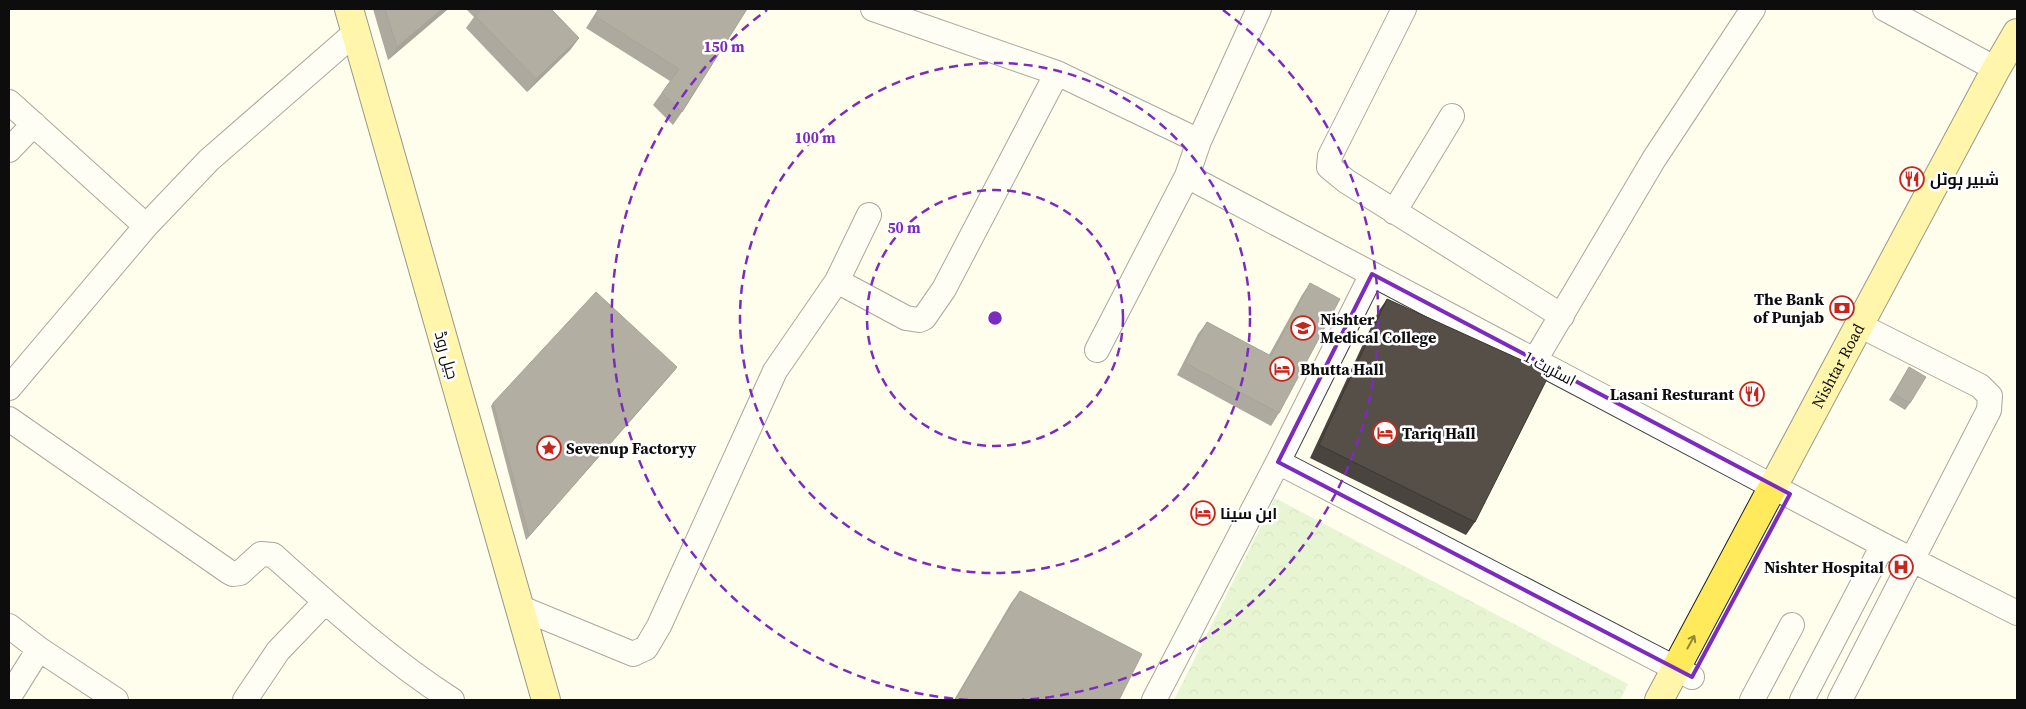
<svg xmlns="http://www.w3.org/2000/svg" width="2026" height="709" viewBox="0 0 2026 709" font-family="'Source Serif 4',Cairo,serif">
  <style>
    .park { fill: url(#park-crowns) }
    .lines { fill: none; stroke-linecap: round; stroke-linejoin: round }
    .minor-casing { stroke: #404040; stroke-width: 26 }
    .major-casing { stroke: #1e1e1e; stroke-width: 30 }
    .minor { stroke: #fff; stroke-width: 24 }
    .major { stroke: #ffea5c; stroke-width: 28 }
    .wall { fill: #4a443e }
    .shaded-wall { fill: #3c3732 }
    .building { fill: #564f48; stroke: #3c3732 }
    .oneway { stroke: #928738 }
    .marked { fill: none; stroke: #7b2cbf; stroke-width: 4; stroke-linejoin: round }
    .ring { fill: none; stroke: #7b2cbf; stroke-width: 2.5; stroke-dasharray: 9 6 }
    .labels { text-anchor: middle; stroke-width: 5; stroke-linejoin: round; paint-order: stroke }
    .poi-label { font-size: 16px; font-weight: bold; fill: #0d0d0d; stroke: #fff; text-anchor: start }
    .street-label { font-size: 16px; fill: #0d0d0d; stroke: #fff }
    .centre { fill: #7b2cbf; stroke: #fff; stroke-width: 2.5 }
    .ring-label { font-size: 15px; text-anchor: middle; font-weight: bold; fill: #7b2cbf; stroke: #fff; stroke-width: 5; stroke-linejoin: round; paint-order: stroke }
  </style>
  <defs>
    <pattern id="park-crowns" width="20" height="18" patternUnits="userSpaceOnUse" patternTransform="scale(1.25)"><rect width="20" height="18" fill="#caecb4"/><path d="M2 6a3 3 0 1 1 6 0M12 15a3 3 0 1 1 6 0" fill="none" stroke="#acc99a"/></pattern>
  </defs>
  <rect width="100%" height="100%" fill="#fffdec"/>
  <!-- park -->
  <path class="park" d="M 1275,498 L 1628,684 L 1620,700 L 1174,700 Z"/>
  <g class="lines">
    <!-- minor casing -->
    <g class="minor-casing">
      <path id="minor" d="M 873,9 L 1057,73 L 1199,141
        M 1404,9 L 1330,156 L 1329,167 L 1346,181 L 1562,316
        M 1885,9 L 1996,69
        M 9,102 L 146,226
        M 9,150 L 34,124
        M 1187,176 L 1883,545 L 2017,613
        M 1394,212 L 1452,116
        M 837,281 L 906,318 L 919,320 L 924,318 L 944,289 L 1057,73
        M 1097,350 L 1187,176 L 1199,141 L 1259,9
        M 1535,360 L 1654,159 L 1753,9
        M 9,388 L 146,226 L 209,160 L 356,32
        M 9,419 L 229,572 L 233,574 L 240,573 L 261,554 L 273,555 C 330,606 387,658 452,700
        M 1278,462 L 1692,677
        M 519,607 L 633,654 L 646,648 L 659,626 L 775,371 L 837,281 L 869,215
        M 9,626 L 39,649 L 116,700
        M 9,697 L 39,649
        M 245,700 L 278,651 L 325,602
        M 1154,700 L 1278,462 L 1372,274
        M 1752,700 L 1792,625
        M 1802,700 L 1883,545
        M 1840,700 L 1989,410 L 1990,396 L 1980,386 L 1873,332"/>
    </g>
    <!-- major casing -->
    <g class="major-casing">
      <g id="major">
        <path d="M 349,9 L 546,700"/>
        <path id="s1" d="M 1659,700 L 1996,69 L 2017,33"/>
      </g>
    </g>
    <!-- minor -->
    <use href="#minor" class="minor"/>
    <!-- major -->
    <use href="#major" class="major"/>
  </g>
  <!-- wall -->
  <path class="wall" d="M 373,9 L 448,9 L 388,60 Z
    M 466,9 L 551,9 L 579,38 L 570,50 L 527,92 L 466,28 L 474,17 Z
    M 598,9 L 747,9 L 682,112 L 673,125 L 653,105 L 670,81 L 586,28 Z
    M 1310,283 L 1279,413 L 1271,426 L 1177,375 L 1198,334 L 1207,322 L 1269,355 L 1302,295 Z
    M 1387,299 L 1475,522 L 1466,535 L 1310,458 L 1378,312 Z
    M 677,367 L 675,370 L 526,540 L 491,406 L 493,403 Z
    M 1909,367 L 1910,403 L 1905,410 L 1889,400 Z
    M 1020,591 L 1119,700 L 954,700 L 1011,603 Z"/>
  <!-- shaded-wall -->
  <path class="shaded-wall" d="M 442,9 L 448,9 L 388,60 L 397,47 Z
    M 579,38 L 570,50 L 527,92 L 536,79 Z
    M 677,367 L 675,370 L 526,540 L 529,536 Z"/>
  <!-- building -->
  <path class="building" d="M 385,9 L 442,9 L 397,47 Z
    M 482,9 L 551,9 L 579,38 L 536,79 L 475,16 Z
    M 599,9 L 747,9 L 682,112 L 662,93 L 679,69 L 595,16 Z
    M 1310,283 L 1340,299 L 1279,413 L 1185,363 L 1207,322 L 1271,356 Z
    M 596,292 L 677,367 L 529,536 L 493,403 Z
    M 1387,299 L 1550,373 L 1475,522 L 1319,445 Z
    M 1909,367 L 1926,377 L 1910,403 L 1894,394 Z
    M 1020,591 L 1142,654 L 1119,700 L 955,700 Z"/>
  <!-- one-way arrows -->
  <defs><path id="oneway-shaft" d="M-6 0H5M1.5-3L5.5 0L1.5 3" fill="none" stroke-width="1.6" stroke-linecap="round" stroke-linejoin="round" transform="scale(1.25)"/></defs>
  <use class="oneway" href="#oneway-shaft" transform="translate(1691 642) rotate(-61)"/>
  <!-- marked area -->
  <path d="M0 0H2026V709H0ZM 1372,274 L 1790,494 L 1692,677 L 1278,462 Z" fill="#fffdec" fill-opacity=".55" fill-rule="evenodd"/>
  <path class="marked" d="M 1372,274 L 1790,494 L 1692,677 L 1278,462 Z"/>
  <!-- distance rings -->
  <g class="ring">
    <circle cx="995" cy="318" r="128"/>
    <circle cx="995" cy="318" r="255"/>
    <path d="M968 700A383 383 0 0 1 767 10M1223 10A383 383 0 0 1 1022 700"/>
  </g>
  <!-- icons -->
  <defs>
    <g id="restaurant-ring" transform="scale(1.25)"><circle r="9.5" fill="#fff" stroke="#c5271c" stroke-width="1.5"/><path d="M-5-6h1v4h1v-4h1v4h1v-4h1v5L-1.5 .5V6h-2V.5L-5-1ZM5-6V6H3V1.5H1.5Q1.5-4 5-6Z" fill="#c5271c"/></g>
    <g id="bank-ring" transform="scale(1.25)"><circle r="9.5" fill="#fff" stroke="#c5271c" stroke-width="1.5"/><path d="M-6-4H6V4H-6ZM0-2.3a2.3 2.3 0 1 0 0 4.6a2.3 2.3 0 1 0 0-4.6Z" fill="#c5271c"/></g>
    <g id="university-ring" transform="scale(1.25)"><circle r="9.5" fill="#fff" stroke="#c5271c" stroke-width="1.5"/><path d="M0-5L7-2L0 1L-7-2ZM-4 1L0 2.5L4 1V4Q0 6-4 4Z" fill="#c5271c"/></g>
    <g id="hotel-ring" transform="scale(1.25)"><circle r="9.5" fill="#fff" stroke="#c5271c" stroke-width="1.5"/><path d="M-6-4.5h1.5V1H6V5H4.5V3h-9V5H-6ZM-4 0a1.8 1.8 0 1 1 3.6 0ZM.5 0V-2.5h3Q6-2.5 6 0Z" fill="#c5271c"/></g>
    <g id="sight-ring" transform="scale(1.25)"><circle r="9.5" fill="#fff" stroke="#c5271c" stroke-width="1.5"/><path d="M0-6L1.8-2.2L6-1.7L2.9 1.2L3.7 5.4L0 3.3L-3.7 5.4L-2.9 1.2L-6-1.7L-1.8-2.2Z" fill="#c5271c"/></g>
    <g id="hospital-ring" transform="scale(1.25)"><circle r="9.5" fill="#fff" stroke="#c5271c" stroke-width="1.5"/><path d="M-5-5h3v3.5h4V-5h3V5h-3V1.5h-4V5h-3Z" fill="#c5271c"/></g>
  </defs>
  <g fill-rule="evenodd">
    <use href="#restaurant-ring" x="1912" y="179"/>
    <use href="#bank-ring" x="1842" y="308"/>
    <use href="#university-ring" x="1303" y="328"/>
    <use href="#hotel-ring" x="1282" y="369"/>
    <use href="#restaurant-ring" x="1752" y="394"/>
    <use href="#hotel-ring" x="1385" y="433"/>
    <use href="#sight-ring" x="549" y="448"/>
    <use href="#hotel-ring" x="1203" y="513"/>
    <use href="#hospital-ring" x="1901" y="567"/>
  </g>
  <g class="labels">
    <!-- poi labels -->
    <g class="poi-label">
      <text x="1930" y="185">شبیر ہوٹل</text>
      <text x="1824" y="305" text-anchor="end">The Bank<tspan x="1824" dy="18">of Punjab</tspan></text>
      <text x="1320" y="325">Nishter<tspan x="1320" dy="18">Medical College</tspan></text>
      <text x="1300" y="375">Bhutta Hall</text>
      <text x="1734" y="400" text-anchor="end">Lasani Resturant</text>
      <text x="1402" y="439">Tariq Hall</text>
      <text x="566" y="454">Sevenup Factoryy</text>
      <text x="1220" y="519">ابن سینا</text>
      <text x="1884" y="573" text-anchor="end">Nishter Hospital</text>
    </g>
    <!-- street labels -->
    <g class="street-label">
      <text transform="translate(447 355) rotate(74)" y="6">جیل روڈ</text>
      <text dy="6" stroke="none"><textPath href="#s1" startOffset="379">Nishtar Road</textPath></text>
      <text transform="translate(1550 368) rotate(28)" y="6">اسٹریٹ 1</text>
    </g>
  </g>
  <circle cx="995" cy="318" r="8" class="centre"/>
  <g class="ring-label">
    <text x="724" y="52">150 m</text>
    <text x="815" y="143">100 m</text>
    <text x="904" y="233">50 m</text>
  </g>
  <!-- border -->
  <rect width="2026" height="709" fill="none" stroke="#0d0d0d" stroke-width="20"/>
</svg>
